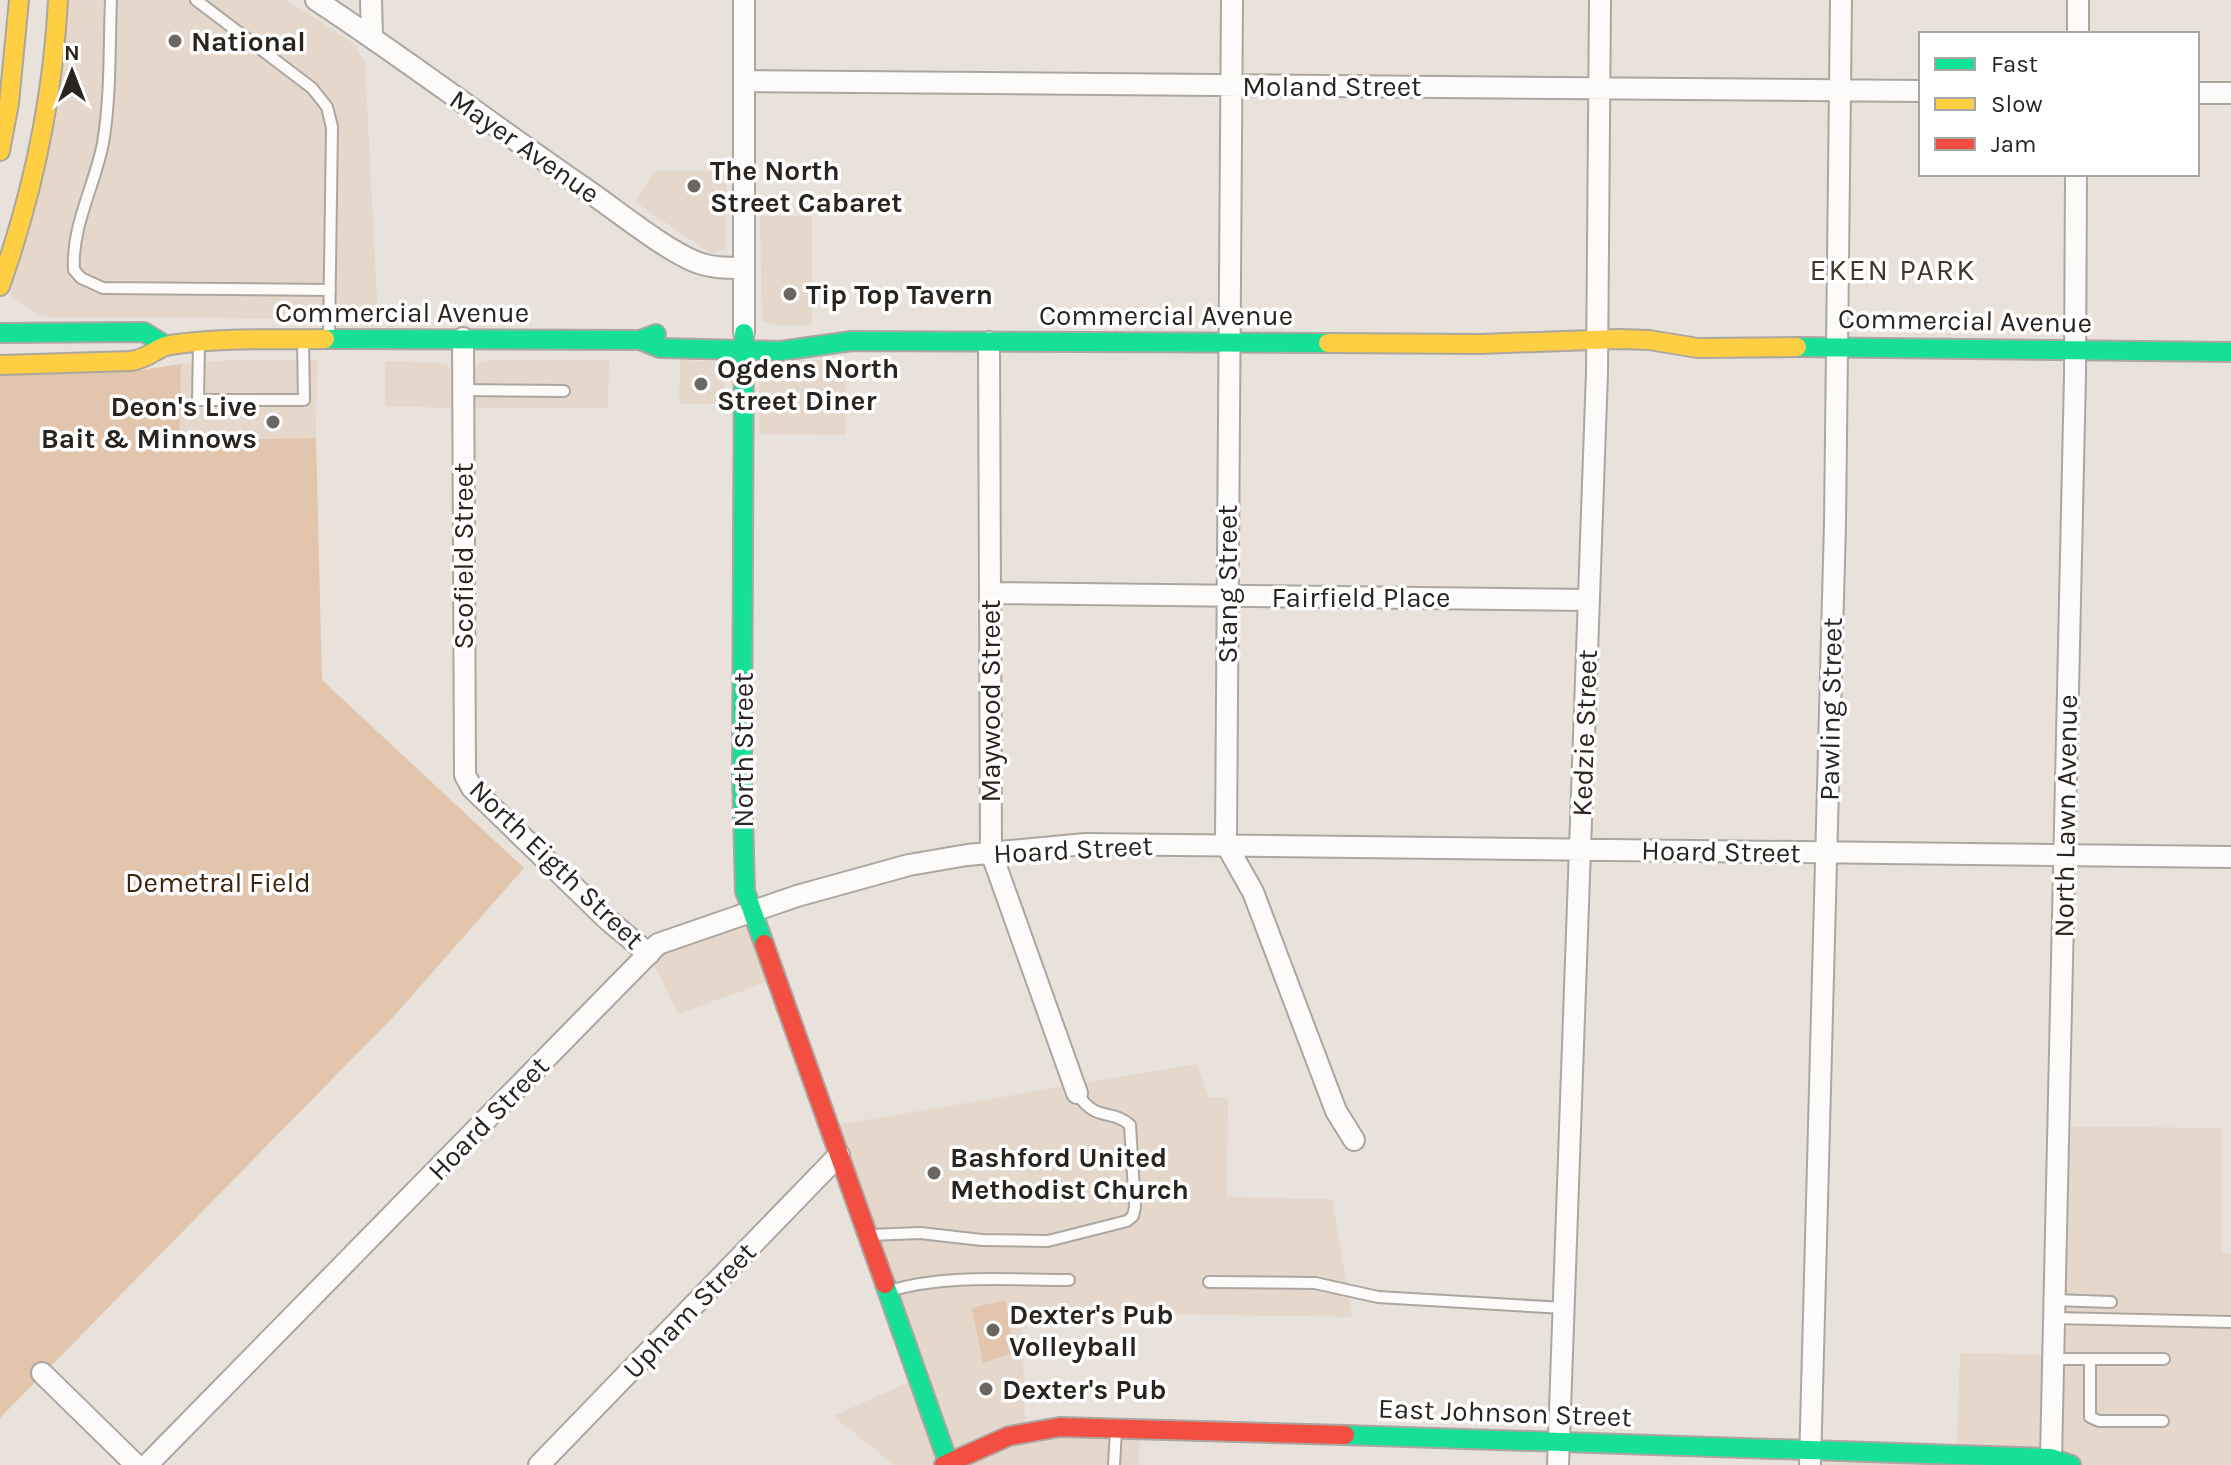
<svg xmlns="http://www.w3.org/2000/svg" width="2231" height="1465" viewBox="0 0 2231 1465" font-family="Karla,sans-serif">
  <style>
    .built { fill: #e6d7cb }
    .green { fill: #e1c5ac }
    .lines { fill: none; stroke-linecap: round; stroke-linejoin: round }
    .lane-casing { stroke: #aba6a0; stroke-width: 14 }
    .street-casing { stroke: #aba6a0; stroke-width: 24 }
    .fast-casing { stroke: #aba6a0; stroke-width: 22 }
    .slow-casing { stroke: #aba6a0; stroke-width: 22 }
    .jam-casing { stroke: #aba6a0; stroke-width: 22 }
    .lane { stroke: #fcfbfa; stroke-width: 10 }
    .street { stroke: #fcfbfa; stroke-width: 20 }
    .fast { stroke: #16e098; stroke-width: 18 }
    .slow { stroke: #ffcf43; stroke-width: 18 }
    .jam { stroke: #f24e42; stroke-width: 18 }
    .poi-dot { fill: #6c6661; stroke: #fff; stroke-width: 3 }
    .labels { text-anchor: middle; stroke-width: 7; stroke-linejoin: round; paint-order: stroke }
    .poi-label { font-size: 28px; font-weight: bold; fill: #29241f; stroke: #fff; text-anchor: start }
    .street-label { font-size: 28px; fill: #29241f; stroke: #fff }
    .park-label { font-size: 28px; fill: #3d240a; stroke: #fff }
    .neighbourhood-label { font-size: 30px; letter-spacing: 2px; fill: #41362c; stroke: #fff }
  </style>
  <rect width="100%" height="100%" fill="#e9e2db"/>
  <!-- built -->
  <path class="built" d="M 69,0 L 287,0 L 353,43 L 365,63 L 378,319 L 43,317 L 10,296 Z
    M 654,171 L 726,171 L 726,244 L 724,250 L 712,254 L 635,202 Z
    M 760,216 L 812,216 L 812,325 L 772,325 L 762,320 Z
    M 234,360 L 317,360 L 316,438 L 178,442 L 181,364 Z
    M 490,360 L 609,360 L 608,408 L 474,408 L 475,370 L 481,362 Z
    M 680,360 L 715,362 L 724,376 L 725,404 L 679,404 Z
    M 772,360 L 846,360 L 846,435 L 759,434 L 759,369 L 762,363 Z
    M 385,361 L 446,363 L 450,370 L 451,408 L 385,406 Z
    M 753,912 L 775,979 L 678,1014 L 649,954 Z
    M 1197,1064 L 1208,1097 L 1228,1098 L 1227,1197 L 1332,1199 L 1352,1317 L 1022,1312 L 1025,1431 L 1140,1428 L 1139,1465 L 894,1465 L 833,1416 L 918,1378 L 829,1126 Z
    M 2059,1126 L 2222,1128 L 2222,1251 L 2231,1254 L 2231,1465 L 1810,1465 L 1956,1456 L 1960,1353 L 2053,1355 Z"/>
  <!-- green -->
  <path class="green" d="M 181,364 L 179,441 L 316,438 L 322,680 L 524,868 L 395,1015 L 0,1418 L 0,375 L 128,372 Z
    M 1005,1300 L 1014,1352 L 983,1363 L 972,1308 Z"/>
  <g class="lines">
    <!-- lane casing -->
    <g class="lane-casing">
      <path id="lane" d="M 111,0 C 109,47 111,96 103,143 C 95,185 71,227 74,270 L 81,278 L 103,288 L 330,290
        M 196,0 L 312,88 L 327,107 L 332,127 L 329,337
        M 199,344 L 198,400 L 304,400 L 303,341
        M 463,390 L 564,391
        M 870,1235 L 920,1233 L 982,1240 L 1048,1241 L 1127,1221 L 1133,1216 L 1135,1207 L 1130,1125 C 1111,1108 1096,1123 1077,1093
        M 1209,1282 L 1315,1283 L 1378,1297 L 1564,1308
        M 889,1291 C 947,1274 1009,1280 1069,1280
        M 2054,1300 L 2111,1302
        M 2054,1318 L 2231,1322
        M 2053,1359 L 2164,1359
        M 2090,1359 L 2090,1417 L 2099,1421 L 2163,1421
        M 1114,1465 L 1116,1430"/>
    </g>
    <!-- street casing -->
    <g class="street-casing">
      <path id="street" d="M 316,0 C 407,60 494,126 584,188 C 615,209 662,248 696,262 C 711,268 727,268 743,268
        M 371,0 L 372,37
        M 744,0 L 744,332
        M 1232,0 L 1226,838 L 1227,846 L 1253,892 L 1336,1111 L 1354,1140
        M 2078,0 L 2078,34
        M 744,81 L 1921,91
        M 2197,93 L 2231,93
        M 463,338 L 465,775 L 472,788 L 608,920 L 649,954
        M 989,342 L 991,852 L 1077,1093
        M 990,593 L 1589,600
        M 42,1373 L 136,1465
        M 2051,1458 L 2075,375 L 2076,174
        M 147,1465 L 658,944 L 797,896 L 909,865 L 967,855 L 1085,844 L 2231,857
        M 539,1465 L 839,1155
        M 1558,1465 L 1597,372 L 1600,0
        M 1810,1465 L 1835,523 L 1841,0"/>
    </g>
    <!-- fast casing -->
    <g class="fast-casing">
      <path id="fast" d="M 0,333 L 144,332 L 165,345
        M 744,333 L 742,773 L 745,891 L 764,944
        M 325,339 L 640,340 L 656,334
        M 640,340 L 660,348 L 780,351 L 852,341 L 1328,343
        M 1797,347 L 2231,352
        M 885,1284 L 949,1465
        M 1345,1435 L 2051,1458 L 2071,1465"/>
    </g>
    <!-- slow casing -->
    <g class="slow-casing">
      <path id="slow" d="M 0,151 L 9,103 L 19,0
        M 0,286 C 33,193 53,99 58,0
        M 1328,343 L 1480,344 L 1619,339 L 1649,340 L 1698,348 L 1797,347
        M 0,365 L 131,361 C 151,358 156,347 170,345 C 220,337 274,340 325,339"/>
    </g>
    <!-- jam casing -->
    <g class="jam-casing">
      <path id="jam" d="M 764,944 L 885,1284
        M 944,1465 L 1009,1436 L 1060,1427 L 1345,1435"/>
    </g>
    <!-- lane -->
    <use href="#lane" class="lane"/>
    <!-- street -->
    <use href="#street" class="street"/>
    <!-- fast -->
    <use href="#fast" class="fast"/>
    <!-- slow -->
    <use href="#slow" class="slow"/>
    <!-- jam -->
    <use href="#jam" class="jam"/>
  </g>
  <!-- markers -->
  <g class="poi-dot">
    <circle cx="175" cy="41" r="8"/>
    <circle cx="694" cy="186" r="8"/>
    <circle cx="790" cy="294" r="8"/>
    <circle cx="701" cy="384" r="8"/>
    <circle cx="273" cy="422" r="8"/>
    <circle cx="934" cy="1173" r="8"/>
    <circle cx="993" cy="1330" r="8"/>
    <circle cx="986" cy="1389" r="8"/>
  </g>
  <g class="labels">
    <!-- poi labels -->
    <g class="poi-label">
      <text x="191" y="51">National</text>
      <text x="710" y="180">The North<tspan x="710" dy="32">Street Cabaret</tspan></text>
      <text x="806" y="304">Tip Top Tavern</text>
      <text x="717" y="378">Ogdens North<tspan x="717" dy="32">Street Diner</tspan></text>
      <text x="257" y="416" text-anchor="end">Deon's Live<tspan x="257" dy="32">Bait &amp; Minnows</tspan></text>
      <text x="950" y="1167">Bashford United<tspan x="950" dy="32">Methodist Church</tspan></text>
      <text x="1009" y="1324">Dexter's Pub<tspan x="1009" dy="32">Volleyball</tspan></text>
      <text x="1002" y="1399">Dexter's Pub</text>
    </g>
    <!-- street labels -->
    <g class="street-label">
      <text x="1332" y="96">Moland Street</text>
      <text transform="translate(525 146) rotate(35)" y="10">Mayer Avenue</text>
      <text x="402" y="322">Commercial Avenue</text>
      <text x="1166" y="325">Commercial Avenue</text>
      <text transform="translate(1965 320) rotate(1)" y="10">Commercial Avenue</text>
      <text transform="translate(463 556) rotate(-90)" y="10">Scofield Street</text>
      <text transform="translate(1227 584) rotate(-90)" y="10">Stang Street</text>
      <text x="1361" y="607">Fairfield Place</text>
      <text transform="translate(990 701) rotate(-90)" y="10">Maywood Street</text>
      <text transform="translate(1830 709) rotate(-89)" y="10">Pawling Street</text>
      <text transform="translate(1584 733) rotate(-88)" y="10">Kedzie Street</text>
      <text transform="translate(743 750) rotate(-90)" y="10">North Street</text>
      <text transform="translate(2065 816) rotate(-89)" y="10">North Lawn Avenue</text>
      <text transform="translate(1073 849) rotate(-3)" y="10">Hoard Street</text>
      <text transform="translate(1721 851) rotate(1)" y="10">Hoard Street</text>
      <text transform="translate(557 864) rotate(44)" y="10">North Eigth Street</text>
      <text transform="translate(488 1118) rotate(-46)" y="10">Hoard Street</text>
      <text transform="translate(689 1310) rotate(-46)" y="10">Upham Street</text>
      <text transform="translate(1505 1412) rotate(2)" y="10">East Johnson Street</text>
    </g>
    <!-- park labels -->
    <g class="park-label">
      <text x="218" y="892">Demetral Field</text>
    </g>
    <!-- neighbourhood labels -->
    <g class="neighbourhood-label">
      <text x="1893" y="280">EKEN PARK</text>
    </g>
  </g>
  <!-- legend -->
  <rect x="1919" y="32" width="280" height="144" fill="#ffffff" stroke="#a9a7a5" stroke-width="2"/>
  <rect x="1935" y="58" width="40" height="12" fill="#16e098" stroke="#a9a7a5" stroke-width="2"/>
  <text x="1991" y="72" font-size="24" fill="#29241f">Fast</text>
  <rect x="1935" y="98" width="40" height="12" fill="#ffcf43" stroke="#a9a7a5" stroke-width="2"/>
  <text x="1991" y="112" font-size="24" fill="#29241f">Slow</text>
  <rect x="1935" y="138" width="40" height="12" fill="#f24e42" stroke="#a9a7a5" stroke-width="2"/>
  <text x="1991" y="152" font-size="24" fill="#29241f">Jam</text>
  <!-- north arrow -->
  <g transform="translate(72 72)" stroke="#ffffff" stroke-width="6" paint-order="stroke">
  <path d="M0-6L14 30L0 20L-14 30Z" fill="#29241f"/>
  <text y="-12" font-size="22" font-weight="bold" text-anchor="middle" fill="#29241f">N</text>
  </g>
</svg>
